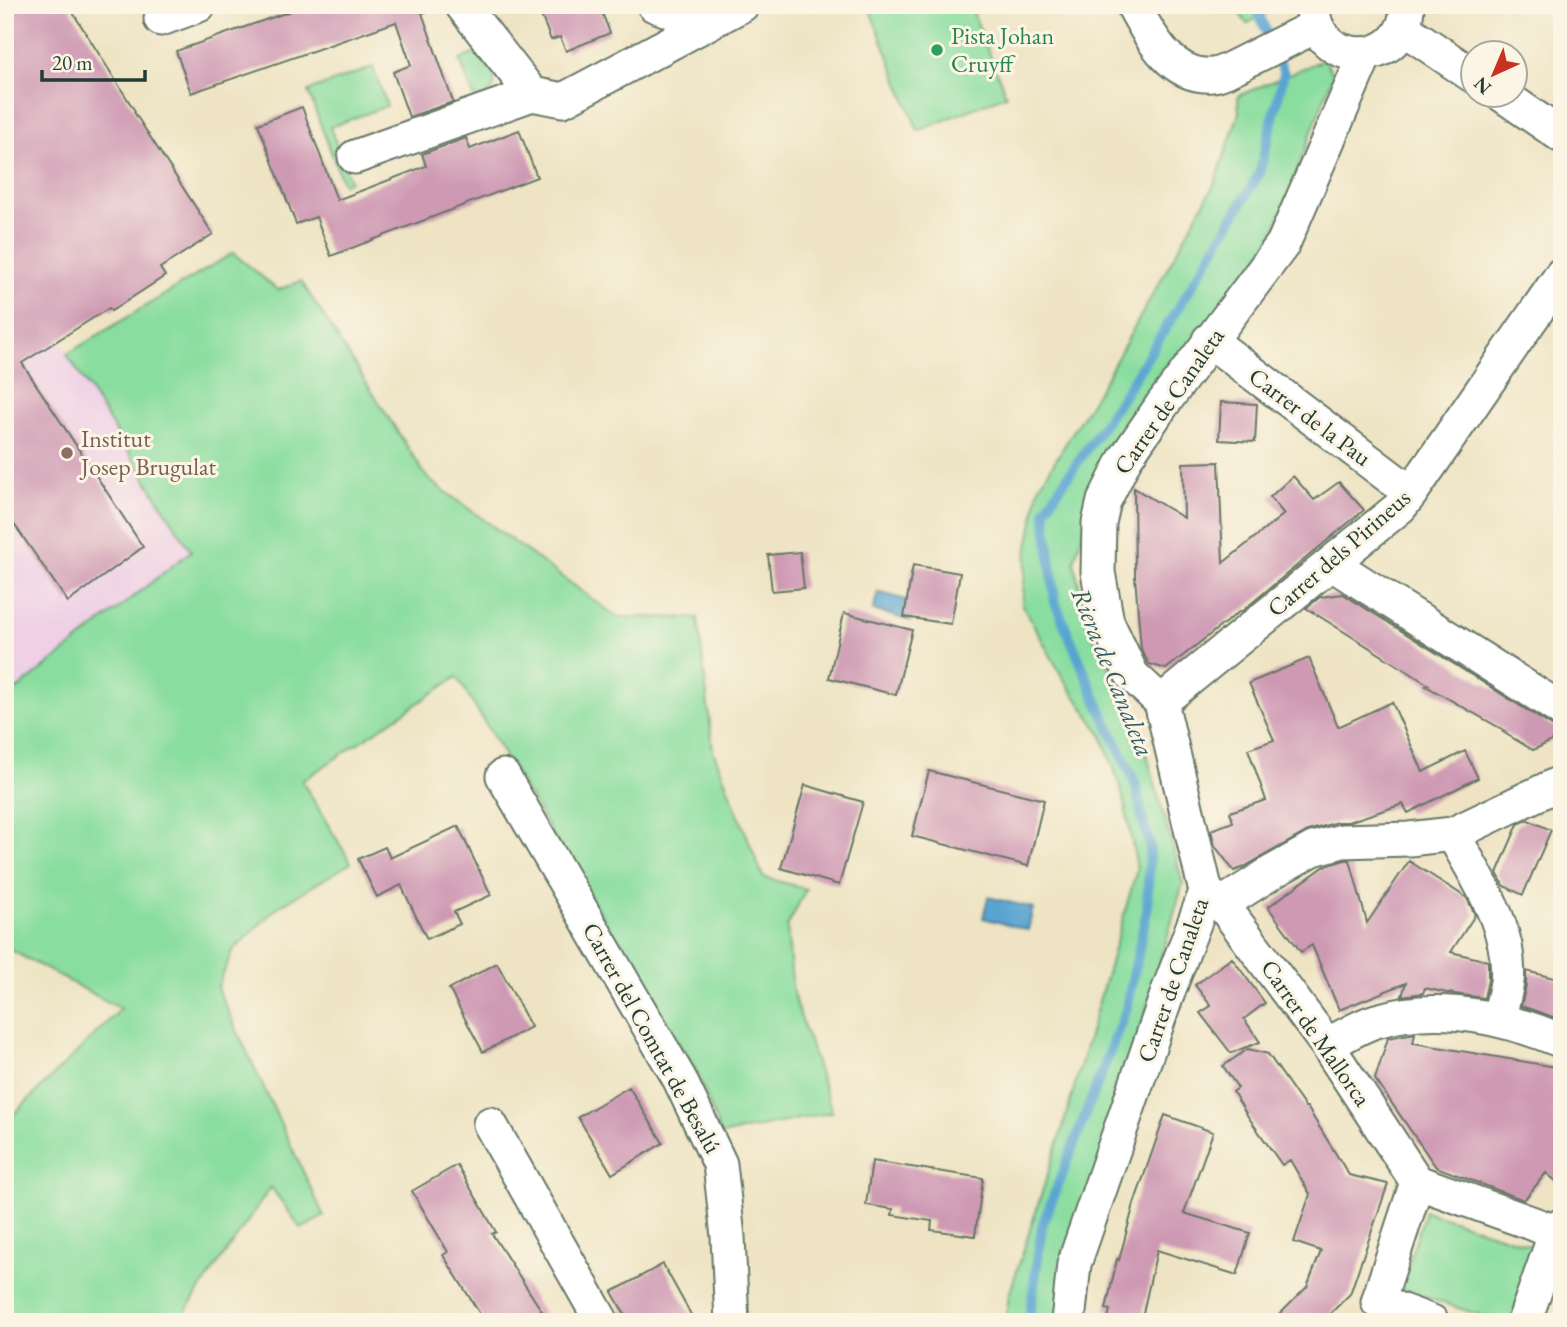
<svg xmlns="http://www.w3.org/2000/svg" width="1567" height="1327" viewBox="0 0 1567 1327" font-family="'EB Garamond',serif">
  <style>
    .built { fill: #efd0e6 }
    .green { fill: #89dd9f; stroke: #548d6a; stroke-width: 2 }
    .water { fill: #59a4d1; stroke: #3c7082; stroke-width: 2 }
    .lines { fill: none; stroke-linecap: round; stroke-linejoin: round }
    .stream { stroke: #59a4d1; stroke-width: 10 }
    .building { fill: #ce99b3 }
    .street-casing { stroke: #677766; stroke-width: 37 }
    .street { stroke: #fff; stroke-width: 33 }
    .leisure-dot { fill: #2e9e5b; stroke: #fcf5e5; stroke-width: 2.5 }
    .education-dot { fill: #8d6e63; stroke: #fcf5e5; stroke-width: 2.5 }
    .labels { text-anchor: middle; stroke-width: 6; stroke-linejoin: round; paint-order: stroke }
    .leisure-label { font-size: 24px; fill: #27864d; stroke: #fcf5e5; text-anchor: start }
    .street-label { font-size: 24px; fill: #1f3d34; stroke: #fcf5e5 }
    .education-label { font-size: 24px; fill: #785e54; stroke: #fcf5e5; text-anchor: start }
    .water-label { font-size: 26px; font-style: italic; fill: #305c63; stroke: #fcf5e5 }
  </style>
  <rect width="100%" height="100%" fill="#fcf5e5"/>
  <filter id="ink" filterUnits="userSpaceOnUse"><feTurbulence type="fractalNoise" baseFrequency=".0143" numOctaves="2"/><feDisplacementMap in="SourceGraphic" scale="14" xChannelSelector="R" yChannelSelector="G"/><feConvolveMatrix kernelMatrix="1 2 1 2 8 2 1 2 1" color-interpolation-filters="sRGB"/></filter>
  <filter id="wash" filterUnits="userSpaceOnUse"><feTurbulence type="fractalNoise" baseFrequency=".00686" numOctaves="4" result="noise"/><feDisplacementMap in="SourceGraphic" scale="28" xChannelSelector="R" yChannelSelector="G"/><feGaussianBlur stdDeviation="1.57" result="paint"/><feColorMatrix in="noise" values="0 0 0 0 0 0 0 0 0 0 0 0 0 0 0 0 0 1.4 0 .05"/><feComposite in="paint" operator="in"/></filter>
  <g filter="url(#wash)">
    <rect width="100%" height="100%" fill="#eee4c4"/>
    <!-- built -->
    <path class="built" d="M 5,254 L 192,551 L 5,699 Z"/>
    <!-- green -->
    <path class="green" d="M 868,5 L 970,5 L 1006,95 L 918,131 Z
      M 1233,5 L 1280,5 L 1247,24 Z
      M 477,52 L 495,74 L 493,89 L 485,97 L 474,97 L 460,60 Z
      M 1325,59 L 1333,75 L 1272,237 L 1096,487 L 1074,562 L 1088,626 L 1136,717 L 1183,883 L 1055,1322 L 1005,1322 L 1009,1295 L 1062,1130 L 1137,869 L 1128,820 L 1120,785 L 1101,734 L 1063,678 L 1022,604 L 1027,554 L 1039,487 L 1106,378 L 1215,183 L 1239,113 L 1238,96 Z
      M 373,67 L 387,106 L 330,127 L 350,181 L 343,184 L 308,91 Z
      M 233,253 L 278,290 L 301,281 L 428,479 L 617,617 L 698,618 L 713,750 L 763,877 L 806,889 L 787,927 L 793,993 L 832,1112 L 721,1135 L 698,1074 L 457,677 L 302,781 L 351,863 L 278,907 L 233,950 L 217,988 L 324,1216 L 301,1229 L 271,1187 L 178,1322 L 5,1322 L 5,1123 L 121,1009 L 5,947 L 5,699 L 191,551 L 67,354 Z
      M 1425,1211 L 1536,1247 L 1511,1322 L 1501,1322 L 1400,1289 Z"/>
    <!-- water -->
    <path class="water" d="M 878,592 L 916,603 L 911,621 L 873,610 Z
      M 988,897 L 1033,908 L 1028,930 L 983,918 Z"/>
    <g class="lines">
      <!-- stream -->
      <path class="stream" d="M 1029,1322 L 1042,1226 L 1126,1010 L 1147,910 L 1150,845 L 1142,818 L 1136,785 L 1095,697 L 1055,602 L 1045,510 L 1123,396 L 1187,294 L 1259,174 L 1284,73 L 1255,5"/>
    </g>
    <g id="blocks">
      <!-- building -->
      <path class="building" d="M 5,5 L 68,5 L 135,111 L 134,112 L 213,234 L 160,268 L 165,276 L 111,311 L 109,308 L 22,363 L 143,547 L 68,602 L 5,511 Z
        M 308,5 L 431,5 L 432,10 L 422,13 L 453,102 L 409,117 L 393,72 L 411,65 L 396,22 L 191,93 L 176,51 Z
        M 537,5 L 599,5 L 610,33 L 566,51 L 560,37 L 551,40 Z
        M 302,107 L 337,200 L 426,166 L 422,154 L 466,138 L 470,149 L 519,130 L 537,177 L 331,256 L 316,217 L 296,224 L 258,124 Z
        M 1221,402 L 1257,404 L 1255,442 L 1219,440 Z
        M 1219,462 L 1223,563 L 1284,514 L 1270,497 L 1293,476 L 1314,500 L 1339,482 L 1364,510 L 1241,612 L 1240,611 L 1166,669 L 1149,664 L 1141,649 L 1135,576 L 1134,488 L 1184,518 L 1183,463 Z
        M 800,552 L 804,588 L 772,591 L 768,555 Z
        M 913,565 L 960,573 L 951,624 L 904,617 Z
        M 1343,594 L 1552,726 L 1562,729 L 1562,736 L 1533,750 L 1503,732 L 1505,731 L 1426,686 L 1429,685 L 1306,608 L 1320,597 Z
        M 844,613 L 912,630 L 896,695 L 829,678 Z
        M 1309,658 L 1338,727 L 1392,702 L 1423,772 L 1465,751 L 1478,778 L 1408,813 L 1403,804 L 1348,822 L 1337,822 L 1308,831 L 1242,868 L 1234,871 L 1215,846 L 1211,830 L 1233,822 L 1230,812 L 1266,800 L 1248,749 L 1274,740 L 1249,683 Z
        M 929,771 L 1044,800 L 1028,866 L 912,836 Z
        M 805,785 L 863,802 L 839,885 L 781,868 Z
        M 1528,820 L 1551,830 L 1523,895 L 1504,886 L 1497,873 L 1518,824 Z
        M 458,826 L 491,895 L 454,912 L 460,924 L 427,939 L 401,885 L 377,897 L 358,859 L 385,847 L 390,858 Z
        M 1345,860 L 1350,860 L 1367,923 L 1409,861 L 1467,898 L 1475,915 L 1451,952 L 1488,961 L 1488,980 L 1484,998 L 1447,993 L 1425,988 L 1423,993 L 1402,996 L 1406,983 L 1339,1010 L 1312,945 L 1301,952 L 1268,907 L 1325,866 Z
        M 1232,958 L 1265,1003 L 1244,1019 L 1260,1042 L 1231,1053 L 1200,1013 L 1211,1006 L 1195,985 Z
        M 497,963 L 531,1027 L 483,1052 L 449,989 Z
        M 1526,971 L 1562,980 L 1562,1020 L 1521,1006 L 1526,985 Z
        M 1415,1033 L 1413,1043 L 1562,1068 L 1562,1186 L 1546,1173 L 1524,1200 L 1436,1167 L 1375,1079 L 1388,1038 Z
        M 1248,1049 L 1268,1054 L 1305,1107 L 1307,1107 L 1349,1175 L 1388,1184 L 1350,1294 L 1322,1322 L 1272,1322 L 1307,1287 L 1321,1251 L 1294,1242 L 1310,1194 L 1290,1160 L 1282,1165 L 1249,1118 L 1233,1092 L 1238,1088 L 1223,1066 Z
        M 629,1087 L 663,1143 L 612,1174 L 578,1117 Z
        M 1165,1115 L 1213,1132 L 1184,1213 L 1250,1233 L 1237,1275 L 1157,1250 L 1141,1322 L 1107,1322 L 1110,1310 L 1106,1309 L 1117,1259 L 1119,1260 L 1134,1204 Z
        M 872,1161 L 983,1178 L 975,1236 L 931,1230 L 932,1221 L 892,1215 L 893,1209 L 866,1205 Z
        M 457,1165 L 496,1232 L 492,1234 L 549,1322 L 485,1322 L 443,1255 L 448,1252 L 412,1191 Z
        M 663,1264 L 695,1322 L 629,1322 L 612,1292 Z"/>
    </g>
  </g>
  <g filter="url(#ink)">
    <use href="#blocks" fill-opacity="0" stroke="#677766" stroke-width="2"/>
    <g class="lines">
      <!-- street casing -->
      <g class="street-casing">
        <path id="street" d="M 462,5 L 532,94
          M 654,5 L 673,12 L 720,17
          M 1133,5 C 1150,36 1171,78 1212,75 C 1217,75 1223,72 1228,70 L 1316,26
          M 1313,5 C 1312,69 1407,71 1407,5
          M 161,19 L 199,5
          M 1403,28 L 1472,75
          M 532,94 L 563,100 L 742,5
          M 1501,94 L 1562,136
          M 355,157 L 532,94
          M 1209,340 L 1411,493
          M 1332,564 L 1562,710
          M 1161,702 L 1400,507 L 1411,493 L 1562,274
          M 503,776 L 679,1078 L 720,1164 L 728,1237 L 732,1322
          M 1453,834 C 1477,879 1513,929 1507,982 C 1505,995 1501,1008 1498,1020
          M 1206,892 L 1222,904 L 1327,1045 L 1417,1182
          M 1222,904 L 1274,871 L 1313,849 L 1342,841 L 1409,839 L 1453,834 L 1562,782
          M 1327,1045 C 1343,1037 1359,1026 1376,1021 C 1438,1002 1504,1017 1562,1041
          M 490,1124 L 602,1322
          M 1068,1322 L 1074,1264 L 1169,989 L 1206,892 L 1161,702 L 1132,675 L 1107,622 L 1098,572 L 1099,523 L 1104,501 L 1125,459 L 1162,405 L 1283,244 L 1365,55
          M 1432,1322 L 1378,1302 L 1417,1182 L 1556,1232
          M 1524,1322 L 1556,1232 L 1562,1225"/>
      </g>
      <!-- street -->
      <use href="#street" class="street"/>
    </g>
  </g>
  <!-- markers -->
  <circle class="leisure-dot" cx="937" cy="50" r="7"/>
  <circle class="education-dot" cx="67" cy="453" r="7"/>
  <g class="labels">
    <!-- leisure labels -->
    <g class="leisure-label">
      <text x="951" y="44">Pista Johan<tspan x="951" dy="28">Cruyff</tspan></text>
    </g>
    <!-- street labels -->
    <g class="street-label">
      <text transform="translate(1169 401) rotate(-55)" y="8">Carrer de Canaleta</text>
      <text transform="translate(1310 417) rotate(37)" y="8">Carrer de la Pau</text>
      <text transform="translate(1339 553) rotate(-41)" y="8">Carrer dels Pirineus</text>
      <text transform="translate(1173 980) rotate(-71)" y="8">Carrer de Canaleta</text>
      <text transform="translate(1316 1033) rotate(55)" y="8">Carrer de Mallorca</text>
      <text transform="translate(652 1038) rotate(61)" y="8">Carrer del Comtat de Besalú</text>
    </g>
    <!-- education labels -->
    <g class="education-label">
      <text x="81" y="447">Institut<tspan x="81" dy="28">Josep Brugulat</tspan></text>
    </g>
    <!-- water labels -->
    <g class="water-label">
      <text transform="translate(1113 672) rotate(68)" y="9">Riera de Canaleta</text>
    </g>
  </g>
  <!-- margin -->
  <rect width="1567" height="1327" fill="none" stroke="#fcf5e5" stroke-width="28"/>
  <!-- north arrow -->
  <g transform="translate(1494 74) rotate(224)"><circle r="33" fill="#fcf5e5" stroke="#a4ab9e" stroke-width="2"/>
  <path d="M0-5L12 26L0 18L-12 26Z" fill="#c8321e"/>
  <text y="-10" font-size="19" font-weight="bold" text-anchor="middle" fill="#1f3d34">N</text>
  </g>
  <!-- scale -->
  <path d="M42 70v10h103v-10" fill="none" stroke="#1f3d34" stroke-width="3.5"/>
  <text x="52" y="70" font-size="21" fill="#1f3d34" stroke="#fcf5e5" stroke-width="5" paint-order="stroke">20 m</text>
</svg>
